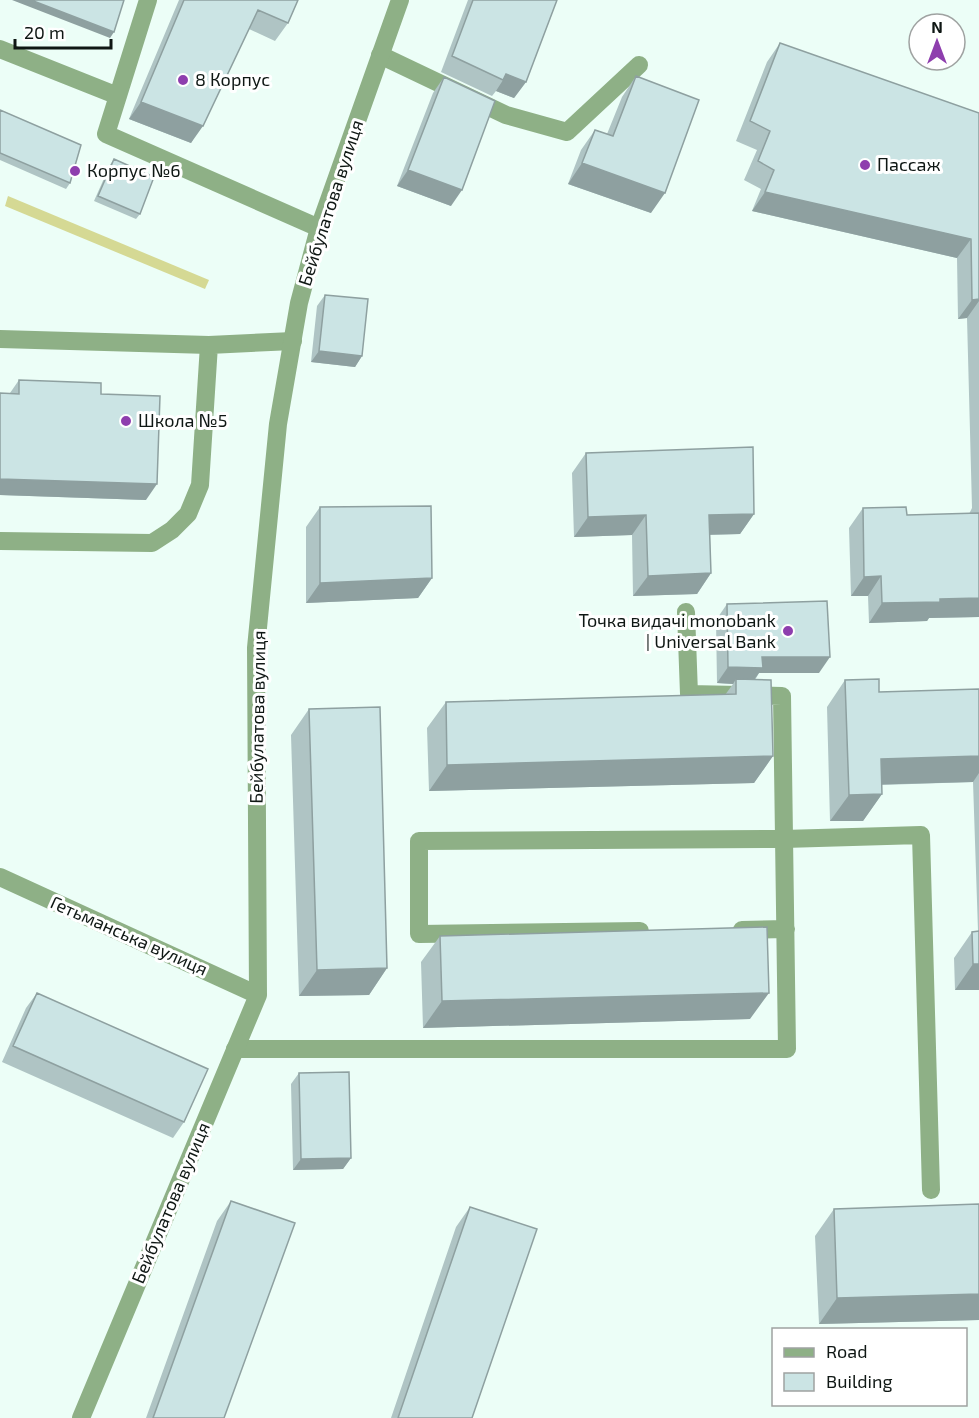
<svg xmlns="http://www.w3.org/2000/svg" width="979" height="1418" viewBox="0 0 979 1418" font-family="'Exo 2',sans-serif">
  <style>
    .green { fill: #d5d994 }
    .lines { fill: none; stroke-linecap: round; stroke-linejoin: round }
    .service { stroke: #8eb086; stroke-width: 18 }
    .minor { stroke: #8eb086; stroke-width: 18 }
    .wall { fill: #afc4c4 }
    .shaded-wall { fill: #8ea0a0 }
    .building { fill: #cbe4e4; stroke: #8ea0a0; stroke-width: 1.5 }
    .poi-dot { fill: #8e3eae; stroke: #fff; stroke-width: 2 }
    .labels { text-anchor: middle; stroke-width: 6; stroke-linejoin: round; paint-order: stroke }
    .poi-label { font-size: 18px; fill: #0f1714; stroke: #fff; text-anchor: start }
    .street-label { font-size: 18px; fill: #0f1714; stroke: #fff }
  </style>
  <rect width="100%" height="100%" fill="#ecfef7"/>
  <!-- green -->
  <path class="green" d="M 8,196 L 209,280 L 205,289 L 5,206 Z"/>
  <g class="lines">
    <!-- service -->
    <path class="service" d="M 148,0 L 106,134 L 319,228
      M 0,49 L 118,96
      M 380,55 L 506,115 L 567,132 L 639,65
      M 0,339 L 209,345 L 200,485 L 188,514 L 172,530 L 152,543 L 0,541
      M 209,345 L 293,341
      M 742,930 L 786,929
      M 640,931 L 419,934 L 419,841 L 784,839 L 921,835 L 931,1190
      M 235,1049 L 787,1049 L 782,696 L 689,694 L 686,612"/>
    <!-- minor -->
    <path class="minor" d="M 0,877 L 258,995
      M 81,1418 L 258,995 L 256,648 L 278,424 L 299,303 L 319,228 L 400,0"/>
  </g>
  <!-- wall -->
  <path class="wall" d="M 179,0 L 298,0 L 288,23 L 275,41 L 249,29 L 191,143 L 129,119 Z
    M 468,0 L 557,0 L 526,82 L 514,98 L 496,91 L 492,96 L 441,72 Z
    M 780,43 L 979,113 L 979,617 L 929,618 L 927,621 L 869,623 L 868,596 L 851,596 L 849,528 L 863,508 L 907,515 L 969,514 L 972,508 L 967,318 L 958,319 L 957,258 L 752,211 L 761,189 L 744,180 L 757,150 L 736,141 L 767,62 Z
    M 636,76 L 651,213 L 568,184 L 581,150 L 595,130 L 607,134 L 622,97 Z
    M 444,77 L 451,206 L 397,186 L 433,93 Z
    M 0,110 L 70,183 L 66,189 L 0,160 Z
    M 114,159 L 140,214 L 136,219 L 94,201 L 110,165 Z
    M 325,295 L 362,356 L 355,367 L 311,362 L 317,306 Z
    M 19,380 L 101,394 L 146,500 L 0,495 L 0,393 L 10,393 Z
    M 586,453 L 754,514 L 740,534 L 710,535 L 711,573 L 697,594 L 633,596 L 632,535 L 574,537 L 572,473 Z
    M 320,507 L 432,578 L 418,598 L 306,603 L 306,527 Z
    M 727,604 L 819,673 L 759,673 L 755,680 L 773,756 L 754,783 L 429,791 L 427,728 L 446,702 L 725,695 L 733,684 L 717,683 L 716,620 Z
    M 845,680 L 879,692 L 979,689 L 979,990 L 955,990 L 954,958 L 972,932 L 978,931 L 973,782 L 881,785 L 882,794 L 863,821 L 830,821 L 827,707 Z
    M 309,709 L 387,968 L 369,995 L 299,996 L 291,735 Z
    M 440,936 L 750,1019 L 423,1028 L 421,962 Z
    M 37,993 L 184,1122 L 173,1138 L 2,1062 L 26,1008 Z
    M 299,1073 L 351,1158 L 343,1169 L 293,1170 L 291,1084 Z
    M 231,1201 L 224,1418 L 146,1418 L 217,1221 Z
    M 979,1204 L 979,1320 L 819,1324 L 815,1236 L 834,1209 Z
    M 470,1207 L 472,1418 L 391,1418 L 456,1227 Z"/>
  <!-- shaded-wall -->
  <path class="shaded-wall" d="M 12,0 L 31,0 L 114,32 L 110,38 Z
    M 506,74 L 526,82 L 514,98 L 496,91 L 503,80 Z
    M 141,102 L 203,126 L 191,143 L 129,119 Z
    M 582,163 L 665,193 L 651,213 L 568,184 Z
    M 408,170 L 462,190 L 451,206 L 397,186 Z
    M 765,192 L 971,239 L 957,258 L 752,211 Z
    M 979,299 L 979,301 L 967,318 L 958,319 L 972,300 Z
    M 319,351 L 362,356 L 355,367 L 311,362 Z
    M 0,479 L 157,484 L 146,500 L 0,495 Z
    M 754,514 L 740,534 L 695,535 L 709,515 Z
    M 646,515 L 632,535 L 574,537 L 588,517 Z
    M 711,573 L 697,594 L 633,596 L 648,576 Z
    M 881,576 L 868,596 L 851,596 L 864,577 Z
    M 432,578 L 418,598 L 306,603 L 320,583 Z
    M 979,598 L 979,617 L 929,618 L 927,621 L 869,623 L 882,603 L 940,599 Z
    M 762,657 L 830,657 L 819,673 L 759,673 L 751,684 L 736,679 L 733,684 L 717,683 L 728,667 Z
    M 773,756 L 754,783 L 429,791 L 447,765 Z
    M 979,756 L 979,773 L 973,782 L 862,785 L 881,759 Z
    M 882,794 L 863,821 L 830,821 L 849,795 Z
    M 973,964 L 979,964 L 979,990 L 955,990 Z
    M 387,968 L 369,995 L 299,996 L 317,970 Z
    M 769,993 L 750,1019 L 423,1028 L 442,1001 Z
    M 351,1158 L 343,1169 L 293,1170 L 301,1159 Z
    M 979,1294 L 979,1320 L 819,1324 L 837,1298 Z"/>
  <!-- building -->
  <path class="building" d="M 31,0 L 124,0 L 114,32 Z
    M 184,0 L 298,0 L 288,23 L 258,10 L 203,126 L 141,102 Z
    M 473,0 L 557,0 L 526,82 L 506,74 L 503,80 L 452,56 Z
    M 780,43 L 979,113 L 979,299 L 972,300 L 971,239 L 765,192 L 774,170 L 758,161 L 770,131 L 750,121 Z
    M 636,76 L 699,100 L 665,193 L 582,163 L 595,130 L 613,136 Z
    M 444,77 L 495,101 L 462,190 L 408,170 Z
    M 0,110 L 81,145 L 70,183 L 0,153 Z
    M 114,159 L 154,177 L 140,214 L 98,196 Z
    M 325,295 L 368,299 L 362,356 L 319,351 Z
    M 19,380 L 101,383 L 101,394 L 160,396 L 157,484 L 0,479 L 0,393 L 19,394 Z
    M 753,447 L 754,514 L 709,515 L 711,573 L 648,576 L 646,515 L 588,517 L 586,453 Z
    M 431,506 L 432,578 L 320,583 L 320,507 Z
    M 906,507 L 907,515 L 979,513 L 979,598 L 940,599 L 940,602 L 882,603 L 881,576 L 864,577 L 863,508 Z
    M 827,601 L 830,657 L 762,657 L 763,668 L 728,667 L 727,604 Z
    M 736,679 L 771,680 L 773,756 L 447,765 L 446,702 L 736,694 Z
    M 879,679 L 879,692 L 979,689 L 979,756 L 881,759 L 882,794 L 849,795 L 845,680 Z
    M 380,707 L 387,968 L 317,970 L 309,709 Z
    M 767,927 L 769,993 L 442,1001 L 440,936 Z
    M 979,931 L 979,964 L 973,964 L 972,932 Z
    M 37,993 L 208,1069 L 184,1122 L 13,1046 Z
    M 349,1072 L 351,1158 L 301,1159 L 299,1073 Z
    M 231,1201 L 295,1223 L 224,1418 L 153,1418 Z
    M 979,1204 L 979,1294 L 837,1298 L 834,1209 Z
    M 470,1207 L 537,1229 L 472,1418 L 398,1418 Z"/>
  <!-- markers -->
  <g class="poi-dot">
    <circle cx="183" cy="80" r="6"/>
    <circle cx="865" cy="165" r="6"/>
    <circle cx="75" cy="171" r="6"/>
    <circle cx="126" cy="421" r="6"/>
    <circle cx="788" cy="631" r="6"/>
  </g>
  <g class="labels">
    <!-- poi labels -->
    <g class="poi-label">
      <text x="195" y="86">8 Корпус</text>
      <text x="877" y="171">Пассаж</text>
      <text x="87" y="177">Корпус №6</text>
      <text x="138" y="427">Школа №5</text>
      <text x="776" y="627" text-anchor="end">Точка видачі monobank<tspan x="776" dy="21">| Universal Bank</tspan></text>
    </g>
    <!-- street labels -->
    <g class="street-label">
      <text transform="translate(331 203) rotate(-72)" y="6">Бейбулатова вулиця</text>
      <text transform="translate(258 717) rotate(-89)" y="6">Бейбулатова вулиця</text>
      <text transform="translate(129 936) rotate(24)" y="6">Гетьманська вулиця</text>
      <text transform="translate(171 1203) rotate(-67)" y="6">Бейбулатова вулиця</text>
    </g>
  </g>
  <!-- legend -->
  <rect x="772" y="1328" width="195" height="78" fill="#ffffff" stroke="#9fa2a1" stroke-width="1.5"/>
  <rect x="784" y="1348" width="30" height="9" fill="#8eb086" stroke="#9fa2a1" stroke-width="1.5"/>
  <text x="826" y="1358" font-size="18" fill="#0f1714">Road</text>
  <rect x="784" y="1373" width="30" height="18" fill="#cbe4e4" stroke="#9fa2a1" stroke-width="1.5"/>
  <text x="826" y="1388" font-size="18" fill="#0f1714">Building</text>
  <!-- north arrow -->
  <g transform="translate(937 42)"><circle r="28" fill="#ffffff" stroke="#9fa2a1" stroke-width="1.5"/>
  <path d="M0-4.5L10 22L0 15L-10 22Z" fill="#8e3eae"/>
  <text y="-9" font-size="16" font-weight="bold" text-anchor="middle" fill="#0f1714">N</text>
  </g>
  <!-- scale -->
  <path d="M15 39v9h96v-9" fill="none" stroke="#0f1714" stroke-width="3"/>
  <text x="24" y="39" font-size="18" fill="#0f1714" stroke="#ffffff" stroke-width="4.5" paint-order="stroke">20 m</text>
</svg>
